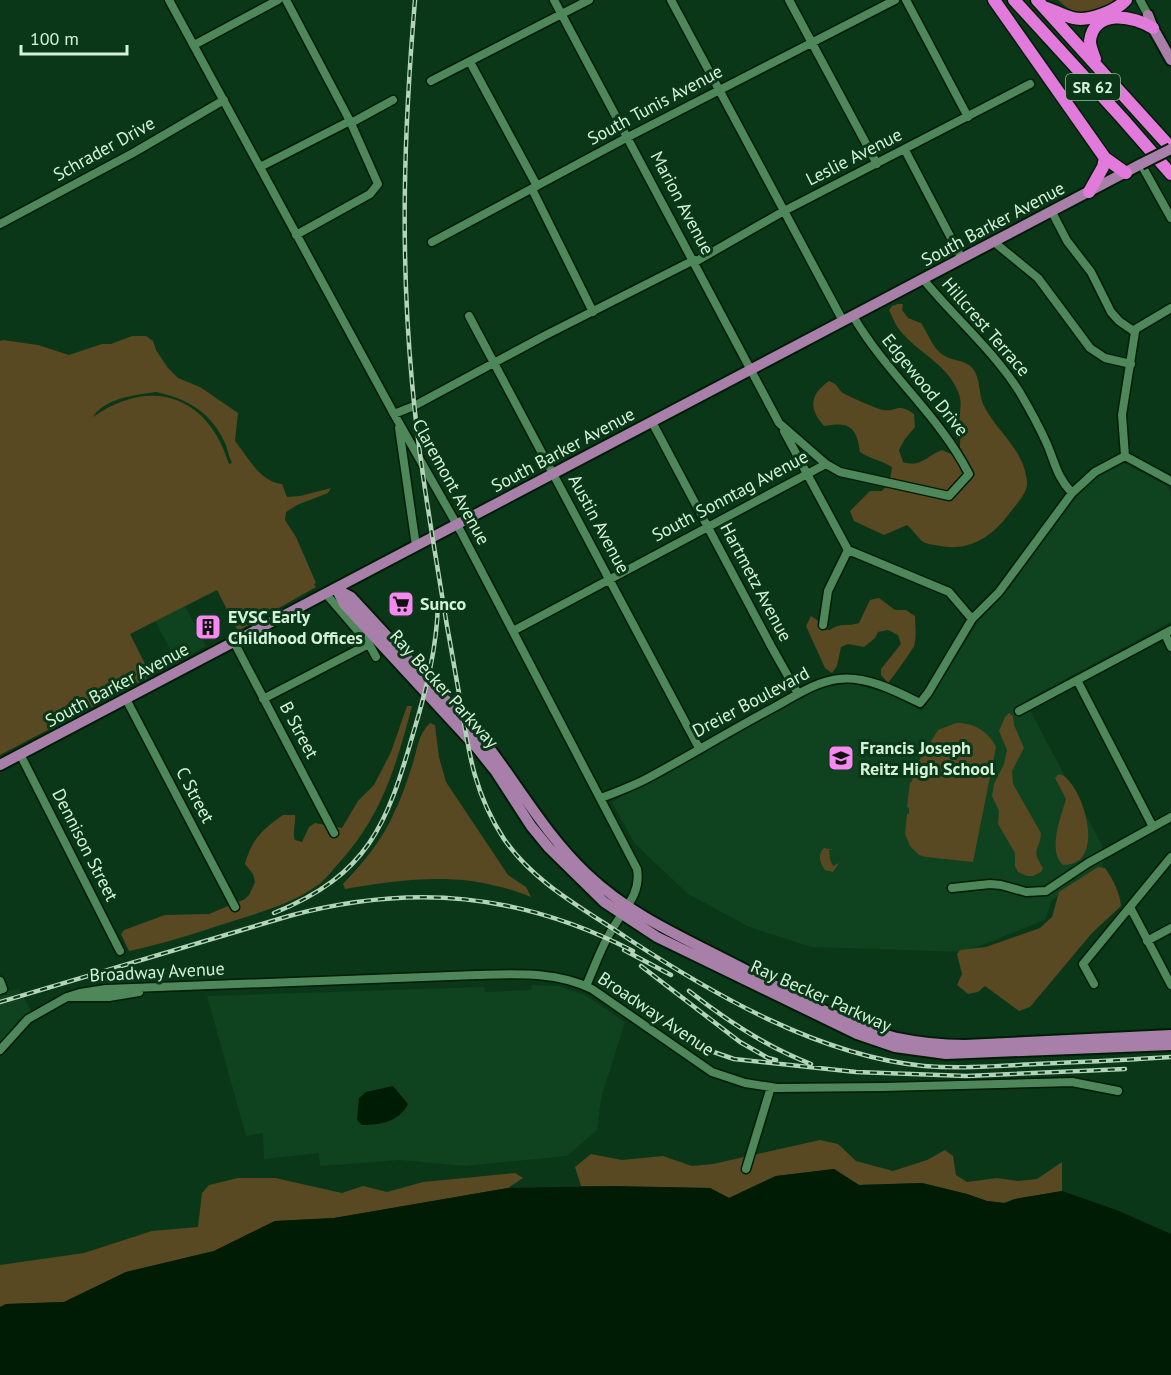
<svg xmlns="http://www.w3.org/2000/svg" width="1171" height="1375" viewBox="0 0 1171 1375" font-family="'PT Sans',sans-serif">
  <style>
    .built { fill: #0f421e }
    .green { fill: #584922; fill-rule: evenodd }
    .water { fill: #001c05 }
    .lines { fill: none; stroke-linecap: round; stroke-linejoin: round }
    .minor-casing { stroke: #001c07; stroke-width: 11 }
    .major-casing { stroke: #001c07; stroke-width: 14 }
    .highway-casing { stroke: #001c07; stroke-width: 15 }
    .minor { stroke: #4e875a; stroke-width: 8 }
    .major { stroke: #a77fa8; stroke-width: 10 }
    .highway { stroke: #e27adc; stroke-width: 12 }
    .rail-casing { stroke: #b3d4b9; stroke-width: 4.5 }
    .rail { stroke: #0a3718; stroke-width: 2; stroke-dasharray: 7; stroke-linecap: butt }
    .major-bridge-casing { stroke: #001c07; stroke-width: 14; stroke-linecap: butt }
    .major-bridge { stroke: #a77fa8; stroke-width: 10 }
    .labels { text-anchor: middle; stroke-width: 6; stroke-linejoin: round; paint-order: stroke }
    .shield { fill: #0a3718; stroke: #97ba9e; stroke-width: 1.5 }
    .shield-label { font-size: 16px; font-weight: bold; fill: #d4f2d8 }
    .street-label { font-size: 18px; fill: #d4f2d8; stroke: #0a3718 }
    .poi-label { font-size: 18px; font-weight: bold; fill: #d4f2d8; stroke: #0a3718; text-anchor: start }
  </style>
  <rect width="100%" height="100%" fill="#0a3718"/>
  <!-- built -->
  <path class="built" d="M 1124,463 L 1167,486 L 1171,493 L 1171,622 L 1025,701 L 1102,845 L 1103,868 L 1052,900 L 1045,920 L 964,952 L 811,947 L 749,927 L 688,894 L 635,844 L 612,802 L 706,749 L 821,688 L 851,683 L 889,694 L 922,711 L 979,620 L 1008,589 L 1072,502 L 1095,478 Z
    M 185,606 L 206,646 L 177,662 L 155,621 Z
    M 532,985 L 559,986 L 585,995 L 625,1022 L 601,1099 L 597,1130 L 567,1156 L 465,1166 L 400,1160 L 320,1166 L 319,1153 L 264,1159 L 263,1133 L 246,1136 L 207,996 L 484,987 L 485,992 L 531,990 Z
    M 19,989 L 32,1012 L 0,1042 L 0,992 Z"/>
  <!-- green -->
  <path class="green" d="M 1058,0 L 1114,0 C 1109,6 1104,7 1097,9 C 1080,16 1071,12 1058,0 Z
    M 898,304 L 903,304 L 902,310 L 908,318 L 921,323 C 928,333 933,350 945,356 C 953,361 967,360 973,369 C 980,377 979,394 983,404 C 996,432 1024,448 1027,482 C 1028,492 1018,502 1012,510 C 995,534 972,552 940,546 C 935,545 927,544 923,542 C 917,537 913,530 907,525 L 884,535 L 854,521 L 850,511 L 870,491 L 882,491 C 889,484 891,477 892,467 C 881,460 870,459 860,452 C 857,427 849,421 824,426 C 809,409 809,395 829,381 C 839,385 836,387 843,393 C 845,395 880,410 883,410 C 898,412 897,402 914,414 L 915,427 L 905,439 L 899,450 L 903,462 C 921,468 926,456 942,450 L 953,455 C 963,450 960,440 959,431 C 958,418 963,406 959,394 C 949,366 922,355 903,334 C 896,327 893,318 889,310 L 892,306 Z
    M 132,336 L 146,336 L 153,341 L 156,350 L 168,368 L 178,378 L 200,387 L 238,413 L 235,441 C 249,458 259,481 282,484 L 287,497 L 300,496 L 331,488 L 328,493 L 297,505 L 286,512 L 285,520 L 296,537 L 316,583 L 314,584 L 316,587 L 238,631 L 217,590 L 130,634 L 151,676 L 0,755 L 0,341 L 3,340 L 38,345 L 69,355 L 102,344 L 111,344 ZM 156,392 C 189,399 212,413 226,445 C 228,451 229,457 232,463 L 229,464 C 208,396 152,376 93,417 C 105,398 135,395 156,392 Z
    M 879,598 L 895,610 L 906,610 L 915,616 C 915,625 917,637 914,646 C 913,649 891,680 888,683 L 881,675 L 881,669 L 901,644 L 898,635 L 888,630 L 878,632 L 875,638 L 864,647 L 848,644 L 841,647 L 837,666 L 832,673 L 825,668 L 806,626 L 811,616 L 817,620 L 823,629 L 830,630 C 841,622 847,627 859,623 L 870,600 Z
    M 407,706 L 412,706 C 396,767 381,818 337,865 C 331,872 325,880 318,885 C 293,903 259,913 230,922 C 196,933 163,944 129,951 L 121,934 L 124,930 L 165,915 L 209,914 L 245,899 L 249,895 L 255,882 L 253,874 L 245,864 C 252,839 262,830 283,815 L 295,815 C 296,823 292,833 295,840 L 302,842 L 309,827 L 315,823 L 342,828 L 358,801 L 374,785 L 391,752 Z
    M 1009,713 L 1013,716 L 1014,725 L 1024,748 L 1012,771 L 1013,784 L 1041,833 C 1040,852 1030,847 1043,868 L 1041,872 L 1033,876 L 1027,876 L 1018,872 L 1015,866 L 1015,853 L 998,824 L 999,811 L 992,796 L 994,784 L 1004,764 L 1007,750 L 999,731 L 1005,717 Z
    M 430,723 L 435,725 L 439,757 L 446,782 L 508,875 L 526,887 L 531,897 C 520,893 508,888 496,886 C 447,873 394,881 345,889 L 343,884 C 363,863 383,839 394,813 C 401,799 406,784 411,769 C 417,753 417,735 430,723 Z
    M 956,723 C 972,722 989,731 996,747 L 973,862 L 926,857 L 919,855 L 910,846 L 905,834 L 907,814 L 909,814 L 909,808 L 907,807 L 910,782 L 912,782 L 913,775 L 911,774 L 938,730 Z
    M 1059,774 C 1081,778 1110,866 1063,865 C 1047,851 1061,817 1066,799 L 1055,778 Z
    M 824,848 L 834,850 L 829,850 L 830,859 L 833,866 L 839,863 L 833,872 L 825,870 C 820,863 817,855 824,848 Z
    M 1098,867 L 1105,868 C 1113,879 1120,893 1121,906 L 1092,933 L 1030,1007 L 1019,1011 L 985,986 L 978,992 L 968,994 L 957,985 L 962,974 L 957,954 L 960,950 L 986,947 L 1040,928 L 1052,917 L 1059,892 Z
    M 820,1140 L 838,1144 L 856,1161 L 893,1171 L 927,1160 L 945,1150 L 953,1156 L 956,1175 L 967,1182 L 997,1178 L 1018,1181 L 1037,1179 L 1062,1162 L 1062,1191 L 1015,1199 L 1005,1203 L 987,1201 L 967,1194 L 922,1183 L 859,1185 L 834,1169 L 776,1176 L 729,1198 L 710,1188 L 581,1186 L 575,1167 L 591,1154 L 622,1160 L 663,1156 L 692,1166 L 713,1164 Z
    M 515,1173 L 523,1178 L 508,1188 L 334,1218 L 275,1221 L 214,1251 L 126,1272 L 64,1302 L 6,1304 L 0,1307 L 0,1265 L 84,1253 L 152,1231 L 198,1227 L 202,1193 L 209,1185 L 238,1178 L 275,1178 L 342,1193 L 363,1186 L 387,1192 L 423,1182 Z"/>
  <!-- water -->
  <path class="water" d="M 393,1086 L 408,1104 C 399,1122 380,1125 362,1125 L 357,1120 L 359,1098 L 366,1092 Z
    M 834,1169 L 859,1185 L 922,1183 L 967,1194 L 987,1201 L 1004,1203 L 1015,1199 L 1062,1191 L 1119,1211 L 1171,1234 L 1171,1375 L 0,1375 L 0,1307 L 6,1304 L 64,1302 L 126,1272 L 214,1251 L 275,1221 L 334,1218 L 508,1188 L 613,1186 L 710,1188 L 729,1198 L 776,1176 Z"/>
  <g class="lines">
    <!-- minor casing -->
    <g class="minor-casing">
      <path id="minor" d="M 169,0 L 394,414 L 461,532 L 637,869 C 642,895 621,912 610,933 C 600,950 594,968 586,986
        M 286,0 L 350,121 L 378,184 L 370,194 L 296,235
        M 554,0 L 779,423 L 826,464 L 840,472 L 949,496 L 969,474 C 939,415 886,373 853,316
        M 671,0 L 843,321
        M 789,0 L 877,164
        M 906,0 L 968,117
        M 1140,0 L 1148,15
        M 194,45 L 278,0
        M 470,62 L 537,186
        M 431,81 L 589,0
        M 351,123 L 393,100
        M 905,150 L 962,259
        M 1141,164 L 1171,218
        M 260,167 L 350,121
        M 532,189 L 593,312
        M 1052,212 L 1067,241 L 1091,272 L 1111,312 L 1119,321 L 1135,332 L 1122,415 L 1125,456 L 1171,481
        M 0,224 L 133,153 L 224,100
        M 432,242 L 628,137 L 895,0
        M 994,242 L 1038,278 L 1090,348 L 1105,358 L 1131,364
        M 695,262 L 784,211 L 1030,84
        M 923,279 C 954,317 992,349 1019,391 C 1029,408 1039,426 1047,444 C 1055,463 1057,477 1072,493
        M 469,316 L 699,748
        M 1134,330 L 1171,308
        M 394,414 L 414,406 L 544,336 L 694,260
        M 652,422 L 771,646 L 798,694
        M 399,428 L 416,546
        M 784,431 L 848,550 L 949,592 L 972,619
        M 326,594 L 369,644 L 376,657
        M 823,625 L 828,591 L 848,550
        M 513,631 L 826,464
        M 1165,634 L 1171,647
        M 234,642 L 334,833
        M 1077,680 L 1153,827
        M 126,699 L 235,907
        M 263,699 L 369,644
        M 1019,711 L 1171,630
        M 20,754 L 120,951
        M 601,798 C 617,792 633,786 648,778 C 689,756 730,731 771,709 C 792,698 814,682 838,679 C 865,675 896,691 920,703 L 928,693 L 972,619 L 999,592 L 1072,493 L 1095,472 L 1125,456
        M 952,888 L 990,884 L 1001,885 L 1026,892 L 1046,891 L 1088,863 L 1171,817
        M 1130,907 L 1171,985
        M 1147,941 L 1171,928
        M 0,981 L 3,989 L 0,990
        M 1094,984 L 1083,964 L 1171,857
        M 67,997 L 80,993 L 106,989 L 476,975 C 514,974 556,971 592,989 L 712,1072 L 745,1083 L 777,1088 L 884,1087 L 1072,1082 L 1118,1091
        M 0,1050 L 28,1019 L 67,997 L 109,997 L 139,992
        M 746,1169 L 771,1087"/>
    </g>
    <!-- major casing -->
    <g class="major-casing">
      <path id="major" d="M 1148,15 L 1153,28 L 1171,60
        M 336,588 L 344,604 L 476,747 L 496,772 L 531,826 L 549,848 L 604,902 L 657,937 L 857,1034 L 895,1047 L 946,1054 L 1171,1045
        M 336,589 L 351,597 L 484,741 C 518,785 545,834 586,873 C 630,915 680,936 732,963 C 783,989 842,1024 897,1038 C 920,1043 942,1045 965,1045 L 1171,1035
        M 0,765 L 1141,164"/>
    </g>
    <!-- highway casing -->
    <g class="highway-casing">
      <path id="highway" d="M 994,0 L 1105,158 L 1126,173
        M 1014,0 L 1122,118 L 1171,174
        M 1037,0 L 1171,148
        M 1047,8 C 1055,11 1064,16 1073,18 C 1088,22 1116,11 1126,0
        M 1095,59 C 1093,53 1090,47 1090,41 C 1094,8 1134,16 1153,28
        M 1089,192 L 1103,167 L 1105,158"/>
    </g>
    <!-- minor -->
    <use href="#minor" class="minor"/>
    <!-- major -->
    <use href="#major" class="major"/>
    <!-- highway -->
    <use href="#highway" class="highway"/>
    <!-- rail casing -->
    <g class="rail-casing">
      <path id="rail" d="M 415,0 C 404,129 400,252 412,382 C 419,463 434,545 447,626 C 452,652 456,678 461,704 C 469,755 475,795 504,839 C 534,883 584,909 627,938 C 714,995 820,1056 924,1066 C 961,1069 999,1066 1036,1064 C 1081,1062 1126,1060 1171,1057
        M 274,913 C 368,875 387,825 413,734 C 426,691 437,648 438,603
        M 624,950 L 671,975
        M 641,966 L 740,1042 L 768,1058 L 776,1060
        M 689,991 C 726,1020 766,1047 811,1064
        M 0,1002 L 289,916 C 412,883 520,893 633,951
        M 680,1035 L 702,1048 L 734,1059 L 856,1072 L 967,1076 L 1125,1069"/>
    </g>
    <!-- rail -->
    <use href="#rail" class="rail"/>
    <!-- major-bridge casing -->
    <g class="major-bridge-casing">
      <path id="major-bridge" d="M 1141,164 L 1171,149"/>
    </g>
    <!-- major-bridge -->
    <use href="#major-bridge" class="major-bridge"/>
  </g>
  <!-- icons -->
  <defs>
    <g id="supermarket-square" transform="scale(1.35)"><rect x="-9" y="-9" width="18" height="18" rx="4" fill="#f589ef" stroke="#0a3718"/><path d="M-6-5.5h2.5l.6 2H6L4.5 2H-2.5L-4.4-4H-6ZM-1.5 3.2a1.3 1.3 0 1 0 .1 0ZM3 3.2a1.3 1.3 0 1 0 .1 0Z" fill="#111"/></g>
    <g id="building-square" transform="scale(1.35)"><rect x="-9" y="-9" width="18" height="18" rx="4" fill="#f589ef" stroke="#0a3718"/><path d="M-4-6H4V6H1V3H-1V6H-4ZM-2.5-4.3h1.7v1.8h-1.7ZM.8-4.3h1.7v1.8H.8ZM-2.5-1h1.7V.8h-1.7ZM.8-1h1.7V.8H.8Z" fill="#111"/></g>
    <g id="school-square" transform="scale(1.35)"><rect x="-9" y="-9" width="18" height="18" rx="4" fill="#f589ef" stroke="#0a3718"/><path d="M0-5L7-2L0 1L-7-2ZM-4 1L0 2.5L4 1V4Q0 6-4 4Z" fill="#111"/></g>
  </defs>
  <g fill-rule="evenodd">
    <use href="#supermarket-square" x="401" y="604"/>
    <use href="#building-square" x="208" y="627"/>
    <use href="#school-square" x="841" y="758"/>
  </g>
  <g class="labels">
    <!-- shield labels -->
    <rect class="shield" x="1066" y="74" width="54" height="26" rx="4.5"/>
    <g class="shield-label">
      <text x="1093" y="93">SR 62</text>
    </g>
    <!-- street labels -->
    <g class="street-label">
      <text transform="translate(655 105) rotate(-28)" y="6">South Tunis Avenue</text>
      <text transform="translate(104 149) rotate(-29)" y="6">Schrader Drive</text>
      <text transform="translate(854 157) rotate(-27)" y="6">Leslie Avenue</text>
      <text transform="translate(682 203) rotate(62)" y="6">Marion Avenue</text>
      <text transform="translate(993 224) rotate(-28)" y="6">South Barker Avenue</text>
      <text transform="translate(986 327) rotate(49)" y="6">Hillcrest Terrace</text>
      <text transform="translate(925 385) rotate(51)" y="6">Edgewood Drive</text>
      <text transform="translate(563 450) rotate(-28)" y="6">South Barker Avenue</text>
      <text transform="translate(451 482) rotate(61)" y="6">Claremont Avenue</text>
      <text transform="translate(730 496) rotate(-28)" y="6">South Sonntag Avenue</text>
      <text transform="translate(599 524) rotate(62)" y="6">Austin Avenue</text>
      <text transform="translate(756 582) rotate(62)" y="6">Hartmetz Avenue</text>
      <text transform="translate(117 685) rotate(-28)" y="6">South Barker Avenue</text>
      <text transform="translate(444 689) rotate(48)" y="6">Ray Becker Parkway</text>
      <text transform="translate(751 702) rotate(-28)" y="6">Dreier Boulevard</text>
      <text transform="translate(299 730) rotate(62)" y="6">B Street</text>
      <text transform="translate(195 795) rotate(62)" y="6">C Street</text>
      <text transform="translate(85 845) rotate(63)" y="6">Dennison Street</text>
      <text transform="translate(157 972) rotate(-3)" y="6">Broadway Avenue</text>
      <text transform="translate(821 996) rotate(24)" y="6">Ray Becker Parkway</text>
      <text transform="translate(656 1014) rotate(34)" y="6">Broadway Avenue</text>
    </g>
    <!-- poi labels -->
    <g class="poi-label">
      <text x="420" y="610">Sunco</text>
      <text x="228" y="623">EVSC Early<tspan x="228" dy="21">Childhood Offices</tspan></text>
      <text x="860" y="754">Francis Joseph<tspan x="860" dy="21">Reitz High School</tspan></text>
    </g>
  </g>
  <!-- scale -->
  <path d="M21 45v9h106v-9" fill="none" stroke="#d4f2d8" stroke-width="3"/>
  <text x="30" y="45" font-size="18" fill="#d4f2d8" stroke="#0a3718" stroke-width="4.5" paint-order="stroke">100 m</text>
</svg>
